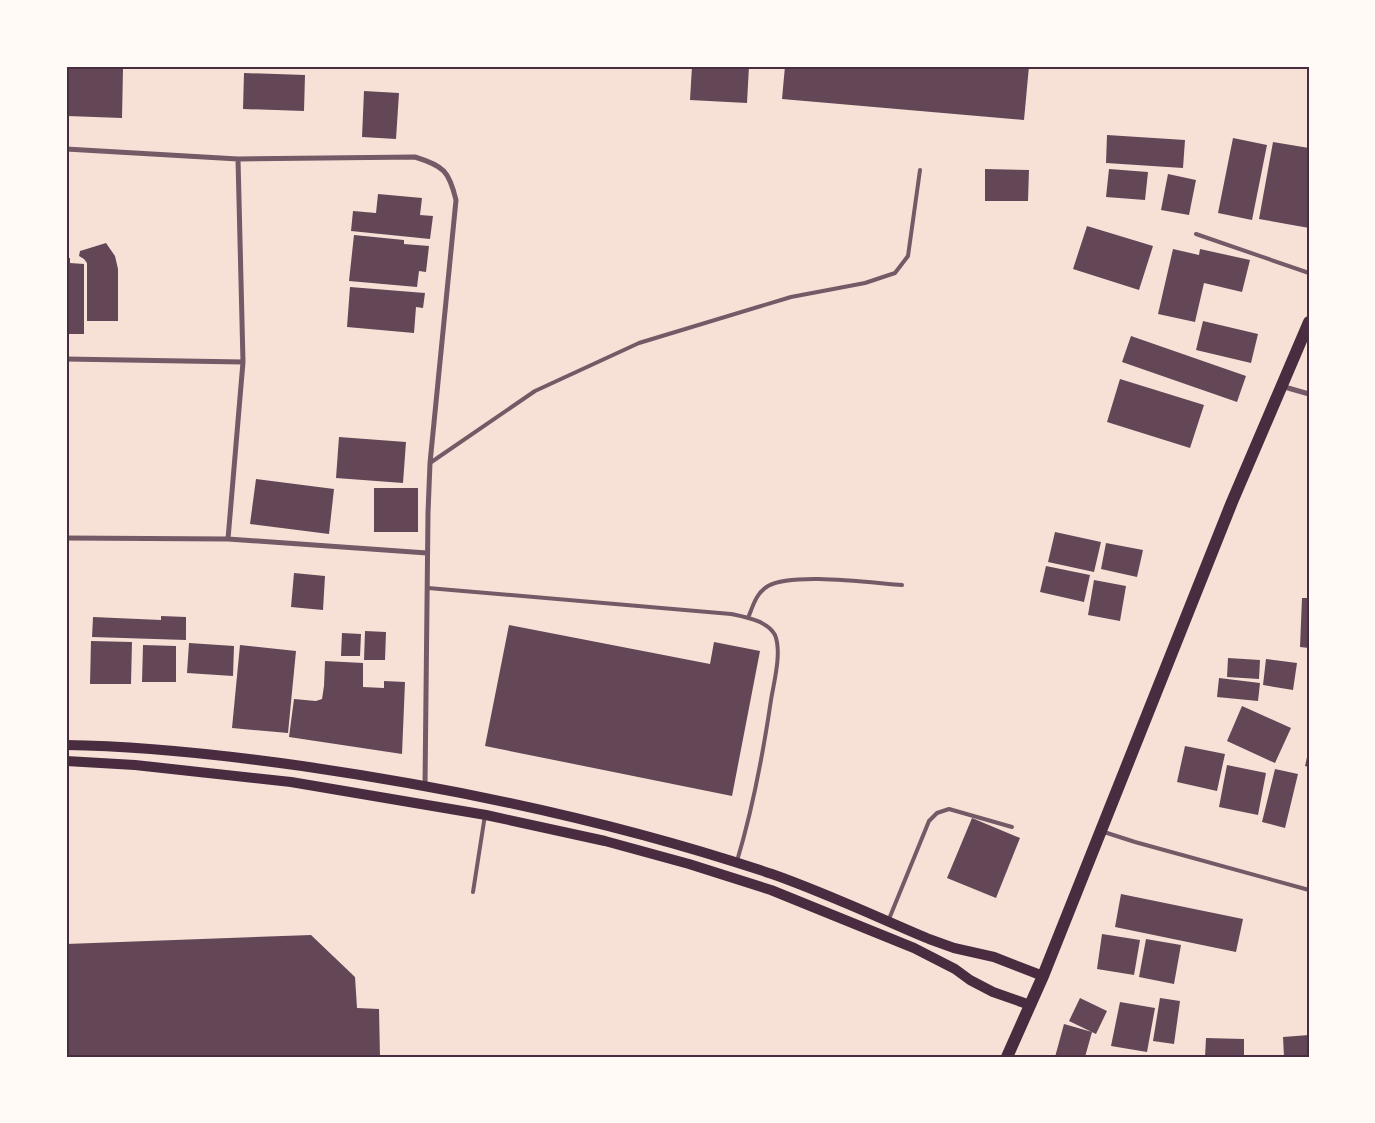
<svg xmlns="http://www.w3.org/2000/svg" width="1375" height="1123" viewBox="0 0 1375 1123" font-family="Montserrat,sans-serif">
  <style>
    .building { fill: #644757 }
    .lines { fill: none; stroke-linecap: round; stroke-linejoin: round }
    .service { stroke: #755966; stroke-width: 4 }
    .minor { stroke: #755966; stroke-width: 5 }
    .secondary { stroke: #4a2c40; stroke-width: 10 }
    .primary { stroke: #4a2c40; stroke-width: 12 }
    .neatline { fill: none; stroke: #4a2c40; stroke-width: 2 }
  </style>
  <rect width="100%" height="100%" fill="#f7e1d7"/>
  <!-- building -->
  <path class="building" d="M 692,66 L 749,66 L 747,103 L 690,100 Z
    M 785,66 L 1029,66 L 1024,120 L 782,99 Z
    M 68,67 L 123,69 L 122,118 L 67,116 Z
    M 244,73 L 305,75 L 304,111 L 243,109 Z
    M 364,91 L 399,93 L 396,139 L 362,137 Z
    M 1107,135 L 1185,140 L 1183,168 L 1106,163 Z
    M 1233,138 L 1267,145 L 1252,220 L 1218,213 Z
    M 1273,142 L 1309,148 L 1309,228 L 1259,219 Z
    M 985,169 L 1029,170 L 1028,201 L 985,201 Z
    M 1109,169 L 1148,172 L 1145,200 L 1106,197 Z
    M 1168,174 L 1196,180 L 1189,215 L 1161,210 Z
    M 378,194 L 422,198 L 420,215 L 433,216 L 430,239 L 351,231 L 353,211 L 376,213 Z
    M 1087,226 L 1153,246 L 1139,290 L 1073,269 Z
    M 354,235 L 404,240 L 404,244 L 429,246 L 426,272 L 419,271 L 417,287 L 349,281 Z
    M 106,243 L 115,256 L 118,269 L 118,321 L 87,321 L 87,263 L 84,259 L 79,256 L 80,251 Z
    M 1173,249 L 1199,255 L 1200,249 L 1250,260 L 1242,292 L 1204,283 L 1195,322 L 1158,314 Z
    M 66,258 L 70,258 L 70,263 L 84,264 L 84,334 L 66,334 Z
    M 350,287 L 425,293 L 423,308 L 416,307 L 414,333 L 347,327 Z
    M 1203,321 L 1258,334 L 1251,363 L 1196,350 Z
    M 1131,336 L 1246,376 L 1237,402 L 1122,362 Z
    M 1120,379 L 1204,405 L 1190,448 L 1107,422 Z
    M 339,437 L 406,442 L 403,483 L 336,478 Z
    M 256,479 L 334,489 L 329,534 L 250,524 Z
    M 374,488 L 418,488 L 418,532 L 374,532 Z
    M 1055,532 L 1101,542 L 1094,572 L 1048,562 Z
    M 1106,543 L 1143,550 L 1137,577 L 1101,569 Z
    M 1046,566 L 1090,575 L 1084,602 L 1040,592 Z
    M 294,573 L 325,576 L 323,610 L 291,607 Z
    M 1094,580 L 1126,586 L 1120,621 L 1088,615 Z
    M 1302,598 L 1309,598 L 1309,648 L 1300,647 Z
    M 161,616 L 186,617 L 186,640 L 92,637 L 93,617 L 161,620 Z
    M 509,625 L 710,664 L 714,642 L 760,651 L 732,796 L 485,746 Z
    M 365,631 L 386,632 L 385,660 L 364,660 Z
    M 342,633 L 361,634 L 360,656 L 341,656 Z
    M 91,641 L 132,642 L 131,684 L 90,684 Z
    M 189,643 L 234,646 L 233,676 L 187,673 Z
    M 143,645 L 176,646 L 176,682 L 142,682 Z
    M 240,645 L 296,651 L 288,733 L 232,728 Z
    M 1228,658 L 1260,660 L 1259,679 L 1227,677 Z
    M 1266,659 L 1297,663 L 1293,690 L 1263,685 Z
    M 325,661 L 363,663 L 363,687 L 384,688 L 384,681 L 405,682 L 402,754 L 289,737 L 294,699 L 316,701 L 322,699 L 324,686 Z
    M 1219,678 L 1260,683 L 1258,701 L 1217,697 Z
    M 1242,706 L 1291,728 L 1275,763 L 1227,741 Z
    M 1185,746 L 1225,754 L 1217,791 L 1177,782 Z
    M 1308,753 L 1309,753 L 1309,767 L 1305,766 Z
    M 1227,765 L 1266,773 L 1258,815 L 1219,807 Z
    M 1275,769 L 1298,774 L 1285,828 L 1262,822 Z
    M 972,818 L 1020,838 L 996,898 L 947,878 Z
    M 1121,894 L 1243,919 L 1236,952 L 1115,927 Z
    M 1102,934 L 1140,940 L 1134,975 L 1097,969 Z
    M 311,935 L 355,977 L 357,1008 L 379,1009 L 380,1057 L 66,1057 L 66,944 Z
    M 1146,939 L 1181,945 L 1174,984 L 1139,977 Z
    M 1080,998 L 1107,1011 L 1096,1034 L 1069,1021 Z
    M 1160,998 L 1180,1001 L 1174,1044 L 1153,1041 Z
    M 1120,1002 L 1155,1008 L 1147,1052 L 1111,1046 Z
    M 1064,1024 L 1092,1032 L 1085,1057 L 1055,1057 Z
    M 1309,1035 L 1309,1057 L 1284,1057 L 1283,1037 Z
    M 1206,1038 L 1244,1039 L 1244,1057 L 1205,1057 Z"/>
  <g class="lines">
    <!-- service -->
    <path class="service" d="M 1196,234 L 1309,273
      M 430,463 L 535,391 L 639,343 L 791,297 L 865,283 L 895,273 L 908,256 L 920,170
      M 428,588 L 731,614 C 745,617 768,621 775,635 C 782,652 774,682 771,700 C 763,754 753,808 737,861
      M 748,618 C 753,606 756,593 768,586 C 793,572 872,583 902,585
      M 1104,832 L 1135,842 L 1309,890
      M 473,892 L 485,815
      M 889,919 L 929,821 L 937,813 L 949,809 L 1012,827"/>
    <!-- minor -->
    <path class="minor" d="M 66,149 L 238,159 L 415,157 C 444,166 449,171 456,200 L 430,463 L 428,513 L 425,786
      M 66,359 L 243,362
      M 1281,386 L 1309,394
      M 66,538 L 228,539 L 427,553
      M 228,539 L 243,362 L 238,159"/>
    <!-- secondary -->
    <path class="secondary" d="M 66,745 C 145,746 224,755 302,766 C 461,789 620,823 772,874 C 826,893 877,917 929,939 L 954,948 L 994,957 L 1043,976
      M 66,761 L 135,765 L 291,782 L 486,815 L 605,841 L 689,864 L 771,890 L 914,948 L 955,969 L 970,980 L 993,992 L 1030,1005"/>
    <!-- primary -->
    <path class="primary" d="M 1007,1057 L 1043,976 L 1232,502 L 1309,322"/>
  </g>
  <!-- border -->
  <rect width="1375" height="1123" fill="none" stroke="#fffaf5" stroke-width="135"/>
  <rect x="68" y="68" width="1240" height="988" class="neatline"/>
</svg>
